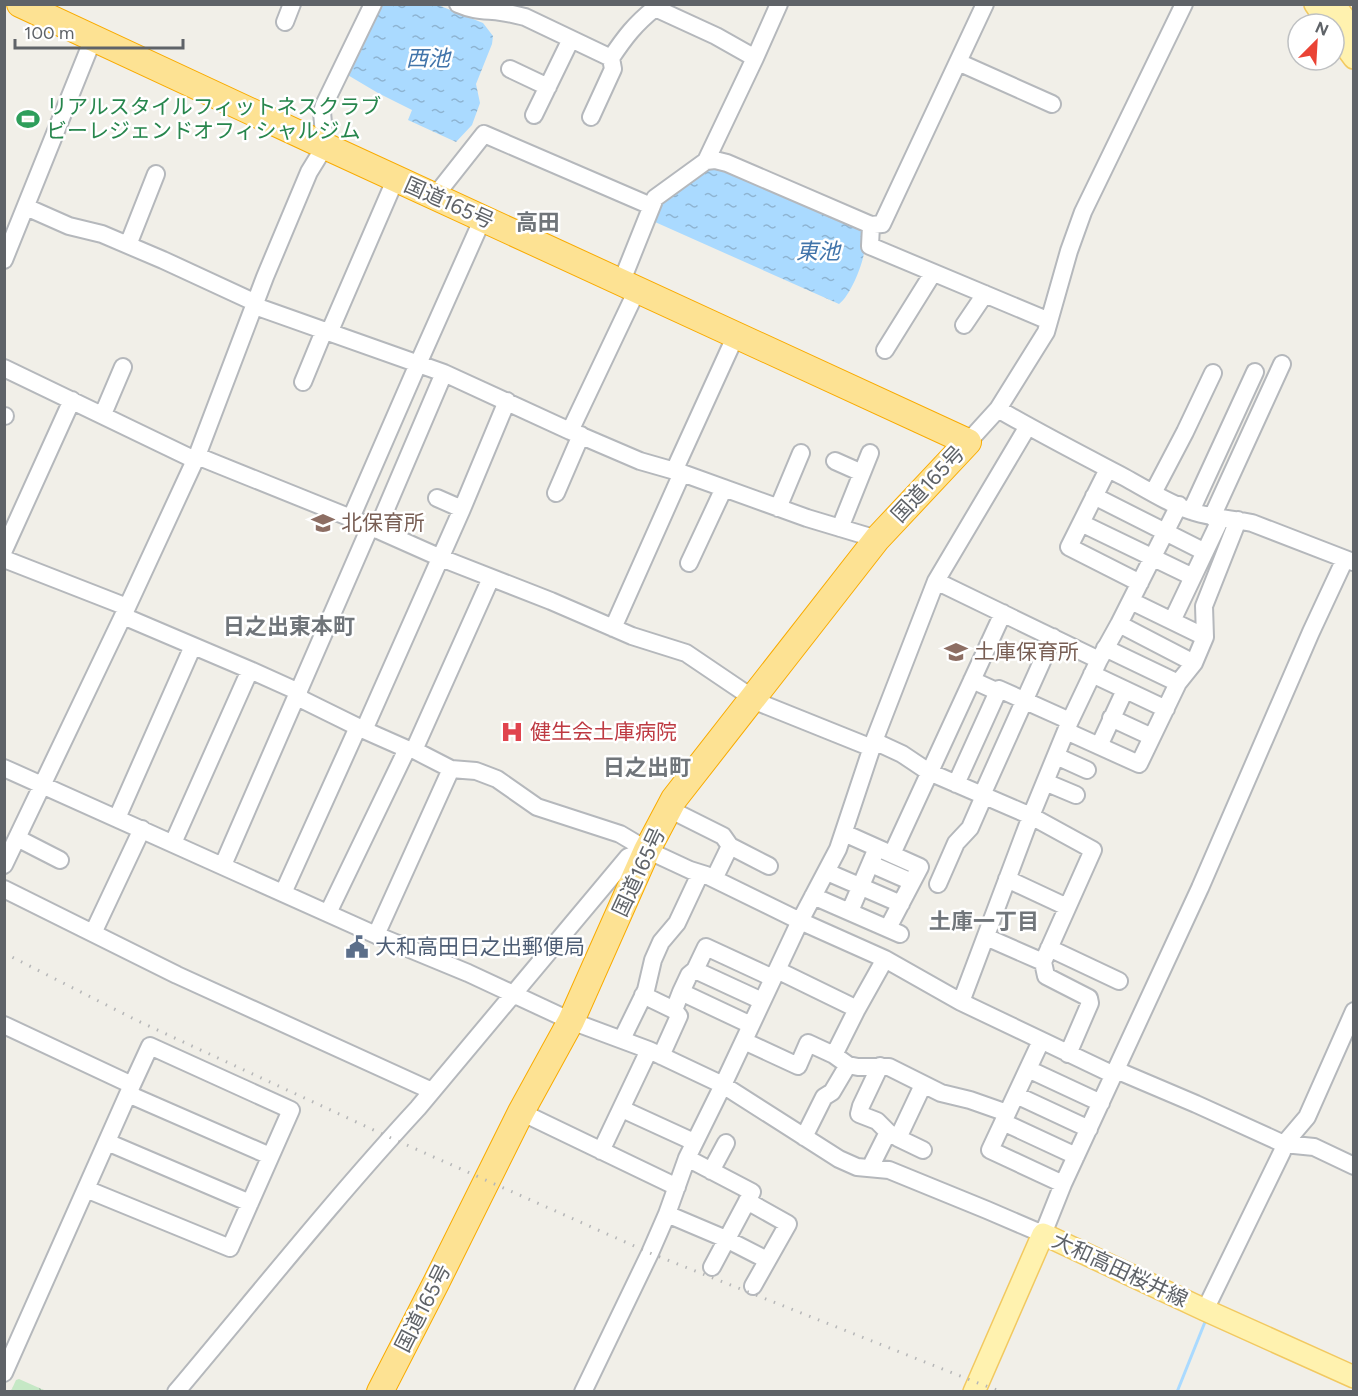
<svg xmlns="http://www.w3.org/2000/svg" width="1358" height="1396" viewBox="0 0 1358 1396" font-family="Figtree,'Noto Sans JP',sans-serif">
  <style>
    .grass { fill: url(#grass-tufts) }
    .water { fill: url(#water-ripples) }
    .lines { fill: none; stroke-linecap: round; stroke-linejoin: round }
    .stream { stroke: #aadaff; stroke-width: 3 }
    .minor-casing { stroke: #b5b8bc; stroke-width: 20 }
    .major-casing { stroke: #f2c960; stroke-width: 24 }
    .highway-casing { stroke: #f9ab00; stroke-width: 28 }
    .minor { stroke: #fff; stroke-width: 16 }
    .major { stroke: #fff2af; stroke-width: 21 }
    .highway { stroke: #fde293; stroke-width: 26 }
    .rail { stroke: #b6b7b8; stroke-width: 3; stroke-dasharray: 1.5 8; stroke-linecap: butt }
    .labels { text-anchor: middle; stroke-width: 5; stroke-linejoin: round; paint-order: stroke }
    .leisure-label { font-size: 21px; fill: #27864d; stroke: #fff; text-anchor: start }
    .street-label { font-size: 21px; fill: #5f6368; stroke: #fff }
    .education-label { font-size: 21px; fill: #785e54; stroke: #fff; text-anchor: start }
    .health-label { font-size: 21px; fill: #be3a42; stroke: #fff; text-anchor: start }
    .service-label { font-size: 21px; fill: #4e5e75; stroke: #fff; text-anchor: start }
    .water-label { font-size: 22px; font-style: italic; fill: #4174aa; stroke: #fff }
    .neighbourhood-label { font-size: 22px; font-weight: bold; fill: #70757a; stroke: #fff }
  </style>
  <defs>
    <pattern id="grass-tufts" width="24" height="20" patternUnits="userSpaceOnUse" patternTransform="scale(1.5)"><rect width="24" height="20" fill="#c5e8c5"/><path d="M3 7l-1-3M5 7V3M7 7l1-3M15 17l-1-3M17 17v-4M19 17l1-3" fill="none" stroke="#a3c0a4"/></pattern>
    <pattern id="water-ripples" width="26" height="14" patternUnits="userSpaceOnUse" patternTransform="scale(1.5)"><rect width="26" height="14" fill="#aadaff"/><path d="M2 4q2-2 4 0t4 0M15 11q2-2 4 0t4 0" fill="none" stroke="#8eb4d2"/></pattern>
  </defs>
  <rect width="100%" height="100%" fill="#f1efe8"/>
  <!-- grass -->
  <path class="grass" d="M 19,1379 L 46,1391 L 11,1391 L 16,1380 Z"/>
  <!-- water -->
  <path class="water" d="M 382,5 L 438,5 L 483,23 L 493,36 L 492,44 L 476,84 L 480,103 L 472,125 L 456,142 L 408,120 L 412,110 L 378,93 L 346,74 Z
    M 707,166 L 719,166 L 853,222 L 865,234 C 865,240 865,247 864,253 C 862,266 850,296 839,304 L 655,222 L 653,213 L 659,199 Z"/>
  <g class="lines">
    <!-- stream -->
    <path class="stream" d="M 1177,1392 L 1205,1322"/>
    <!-- minor casing -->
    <g class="minor-casing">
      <path id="minor" d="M 458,4 C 474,11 485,10 501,12 C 510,13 517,15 525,17 L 611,58 C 625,37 635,24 655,8 L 716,36 L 755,58
        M 285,22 L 292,4
        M 958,62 L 1052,104
        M 510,69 L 548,87
        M 534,115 L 571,39
        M 591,117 L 613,69 L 611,58
        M 706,161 L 755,58 L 779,4
        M 435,196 L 484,134 L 651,206
        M 26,207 L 69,226 L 102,234 L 163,260 L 256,303
        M 871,225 L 870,246 L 1049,321
        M 128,245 L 156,174
        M 4,260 L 93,39
        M 621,283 L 655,198 L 706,161 L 715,160 L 727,163 L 871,225 L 882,224 L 985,4
        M 255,306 L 444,373 L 570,431 L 640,461 L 682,473 L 807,518 L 877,539
        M 964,325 L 985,294
        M 329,333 L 396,178
        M 885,350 L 933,273
        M 4,368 L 195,460
        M 303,382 L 324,331
        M 998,409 C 1039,433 1082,455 1124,477 C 1146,489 1169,504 1194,512 C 1213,518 1233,519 1252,523 L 1353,562
        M 103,414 L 123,367
        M 4,416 L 5,416
        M 570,431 L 637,290
        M 968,442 L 998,409 L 1046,332 L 1069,251 L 1083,212 L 1184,4
        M 197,456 L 351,518 L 441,558 L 551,601 L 632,636 L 686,653 L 760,703 L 872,748
        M 835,461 L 862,473
        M 1108,469 L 1069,547 L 1140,583
        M 674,471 L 736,335
        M 556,493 L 581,435
        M 1153,493 L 1185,432 L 1213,373
        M 1094,496 L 1205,552
        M 437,498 L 462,509
        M 778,508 L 801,453
        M 1191,511 L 1255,372
        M 1212,517 L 1282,364
        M 351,518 L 418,364 L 483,218
        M 1081,523 L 1193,577
        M 840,528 L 870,453
        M 377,530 L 444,373
        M 4,550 L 72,400
        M 4,559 L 127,607
        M 689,563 L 724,488
        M 936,581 L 1099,660
        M 1131,601 L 1205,637
        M 123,616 L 250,670 L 299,692
        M 1172,621 L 1221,518
        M 1119,624 L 1194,663
        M 613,628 L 682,473
        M 1105,648 L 1178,683
        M 1092,674 L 1166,709
        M 972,680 L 994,690 L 999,689 L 1070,721
        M 297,697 L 364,730 L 407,749 L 414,750 L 451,769 L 476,771 L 497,779 L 537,807 L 620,834 L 647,850 L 690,870 L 706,875 L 800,921 L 885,959 L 961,1002 L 1114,1075
        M 1111,718 L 1152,737
        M 364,730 L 462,509 L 507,401
        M 1066,731 L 1139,764 L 1178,683 L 1194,663 L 1205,637 L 1204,606 L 1238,520
        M 874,741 L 902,754 L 929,772 L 1031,816 L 1093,850 L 1043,962 L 1046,976 L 1089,998 L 1090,1003 L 1068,1054
        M 1099,746 L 1125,690
        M 414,750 L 491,578
        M 1056,756 L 1087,770
        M 4,768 L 376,935 L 468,973 L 571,1021 L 649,1050 L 723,1085 L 839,1159 L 857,1167 L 889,1170 L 987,1210 L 1043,1234 L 1063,1184 L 1200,888 L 1311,632 L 1345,559
        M 1045,782 L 1076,795
        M 956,784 L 999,689
        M 982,795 L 1053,637
        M 669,809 L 723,836 L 730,846 L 714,879
        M 117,818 L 193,646
        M 844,833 L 920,867 L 888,928
        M 17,838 L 60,860
        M 173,843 L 250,670
        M 730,846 L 769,866
        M 892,854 L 1003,613
        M 871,864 L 912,882
        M 4,865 L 123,616 L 197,456 L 265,277 L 309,172 L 325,146 L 322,112 L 324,105 L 373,4
        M 223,865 L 370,527
        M 827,872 L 901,904
        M 1007,879 L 1067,907
        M 938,884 L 956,843 L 970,828 L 984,796
        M 4,889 L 177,975 L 432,1091
        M 283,893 L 358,727
        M 813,896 L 900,934
        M 850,911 L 877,848
        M 328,913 L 407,749
        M 93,933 L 142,829
        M 376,935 L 451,769
        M 986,937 L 1043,962
        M 1049,948 L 1119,981
        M 695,970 L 762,1001
        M 777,970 L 857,1009 L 834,1055
        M 643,995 L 674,1010
        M 961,1002 L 1031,816 L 1070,721 L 1099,660 L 1119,624 L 1179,505
        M 857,1009 L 885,959
        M 4,1025 L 132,1085 L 4,1373
        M 751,1025 L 681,992 L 689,975 L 695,970 L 706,947 L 773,978
        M 622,1039 L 646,990 L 653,960 L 661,942 L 677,923 L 700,874
        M 744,1041 L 798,1066 L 808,1043 L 834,1055 L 848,1065 L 858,1067 L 889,1067 L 941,1093 L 970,1100 L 1007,1113
        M 1041,1041 L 990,1150 L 1063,1184
        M 661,1056 L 679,1016 L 674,1010 L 681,992
        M 880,1066 L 861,1106 L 859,1114 L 877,1121 L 888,1132
        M 1028,1069 L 1101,1103
        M 1116,1070 L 1196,1104 L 1284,1144 L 1314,1147 L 1354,1166
        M 128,1094 L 270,1156
        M 1016,1095 L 1089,1129
        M 622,1109 L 694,1142
        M 521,1112 L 677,1187
        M 1003,1122 L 1076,1156
        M 804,1137 L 824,1097 L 832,1092 L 848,1065
        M 898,1138 L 923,1085
        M 107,1142 L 250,1203
        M 601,1151 L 649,1050
        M 687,1158 L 752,1192 L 712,1267
        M 870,1168 L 888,1132 L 898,1138 L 923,1150
        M 711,1171 L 726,1143
        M 86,1189 L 230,1248 L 291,1110 L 150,1046 L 132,1085
        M 747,1201 L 788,1224 L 753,1286
        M 667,1214 L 726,1239 L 767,1260
        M 1205,1310 L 1282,1152 L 1284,1144 L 1307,1117 L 1354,1011
        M 176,1392 C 256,1297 334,1199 418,1108 L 628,857 L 647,850
        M 583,1392 L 650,1253 L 667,1214 L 687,1158 L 723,1085 L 800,921 L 838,849 L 874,741 L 936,581 L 1028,426"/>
    </g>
    <!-- major casing -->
    <g class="major-casing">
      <path id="major" d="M 1315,4 L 1329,24
        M 1334,4 L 1354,31
        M 1334,31 L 1354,58
        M 974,1392 L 1043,1234 L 1205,1310 L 1354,1377"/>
    </g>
    <!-- highway casing -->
    <g class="highway-casing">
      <path id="highway" d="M 20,4 L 325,146 L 968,442 L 877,539 L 674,799 L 647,850 L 571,1021 L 521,1112 L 436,1283 L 380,1392"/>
    </g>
    <!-- minor -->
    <use href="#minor" class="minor"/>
    <!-- major -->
    <use href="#major" class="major"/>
    <!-- highway -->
    <use href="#highway" class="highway"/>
    <!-- rail -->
    <path class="rail" d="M 4,953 L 138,1021 L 391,1138 L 650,1253 L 978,1383 L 1002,1392"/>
  </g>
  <!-- icons -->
  <defs>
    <g id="stadium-bare" transform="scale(1.8)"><path d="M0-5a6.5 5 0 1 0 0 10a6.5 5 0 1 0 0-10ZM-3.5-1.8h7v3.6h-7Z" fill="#2e9e5b" stroke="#fff" stroke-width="2.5" paint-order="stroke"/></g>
    <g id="school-bare" transform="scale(1.8)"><path d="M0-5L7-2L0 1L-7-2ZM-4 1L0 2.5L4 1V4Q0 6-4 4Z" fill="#8d6e63" stroke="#fff" stroke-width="2.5" paint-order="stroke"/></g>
    <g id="hospital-bare" transform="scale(1.8)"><path d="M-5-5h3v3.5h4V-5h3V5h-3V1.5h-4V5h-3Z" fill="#e0444e" stroke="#fff" stroke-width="2.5" paint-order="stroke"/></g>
    <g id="civic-bare" transform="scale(1.8)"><path d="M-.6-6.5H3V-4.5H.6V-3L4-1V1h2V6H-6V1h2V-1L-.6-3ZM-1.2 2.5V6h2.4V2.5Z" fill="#5c6f8a" stroke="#fff" stroke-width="2.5" paint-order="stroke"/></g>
  </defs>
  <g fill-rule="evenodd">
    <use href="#stadium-bare" x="28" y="119"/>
    <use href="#school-bare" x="323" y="523"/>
    <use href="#school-bare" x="956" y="652"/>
    <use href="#hospital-bare" x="512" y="732"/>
    <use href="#civic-bare" x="357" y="947"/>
  </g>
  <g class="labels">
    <!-- leisure labels -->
    <g class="leisure-label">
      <text x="46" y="114">リアルスタイルフィットネスクラブ<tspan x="46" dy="24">ビーレジェンドオフィシャルジム</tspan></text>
    </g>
    <!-- street labels -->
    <g class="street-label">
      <text transform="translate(449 203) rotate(24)" y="7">国道165号</text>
      <text transform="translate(928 484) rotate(-47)" y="7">国道165号</text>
      <text transform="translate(639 872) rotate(-65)" y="7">国道165号</text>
      <text transform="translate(1120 1270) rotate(25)" y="7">大和高田桜井線</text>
      <text transform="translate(423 1308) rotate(-63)" y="7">国道165号</text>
    </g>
    <!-- education labels -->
    <g class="education-label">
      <text x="341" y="530">北保育所</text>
      <text x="974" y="659">土庫保育所</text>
    </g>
    <!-- health labels -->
    <g class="health-label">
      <text x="530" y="739">健生会土庫病院</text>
    </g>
    <!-- service labels -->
    <g class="service-label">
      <text x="375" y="954">大和高田日之出郵便局</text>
    </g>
    <!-- water labels -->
    <g class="water-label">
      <text x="428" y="66">西池</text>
      <text x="818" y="259">東池</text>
    </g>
    <!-- neighbourhood labels -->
    <g class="neighbourhood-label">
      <text x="538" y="230">高田</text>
      <text x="289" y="634">日之出東本町</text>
      <text x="647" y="775">日之出町</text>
      <text x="984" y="929">土庫一丁目</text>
    </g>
  </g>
  <!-- border -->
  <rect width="1358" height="1396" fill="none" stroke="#5f6368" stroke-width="12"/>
  <!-- north arrow -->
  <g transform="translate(1316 42) rotate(24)"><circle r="28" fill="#ffffff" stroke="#bfc1c3" stroke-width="1.5"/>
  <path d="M0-4.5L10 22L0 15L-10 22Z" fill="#ea4335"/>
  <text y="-9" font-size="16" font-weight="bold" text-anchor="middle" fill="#5f6368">N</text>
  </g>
  <!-- scale -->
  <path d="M15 39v9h168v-9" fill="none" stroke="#5f6368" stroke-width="3"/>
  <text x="24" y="39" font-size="18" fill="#5f6368" stroke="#ffffff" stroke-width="4.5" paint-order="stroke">100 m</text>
</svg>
